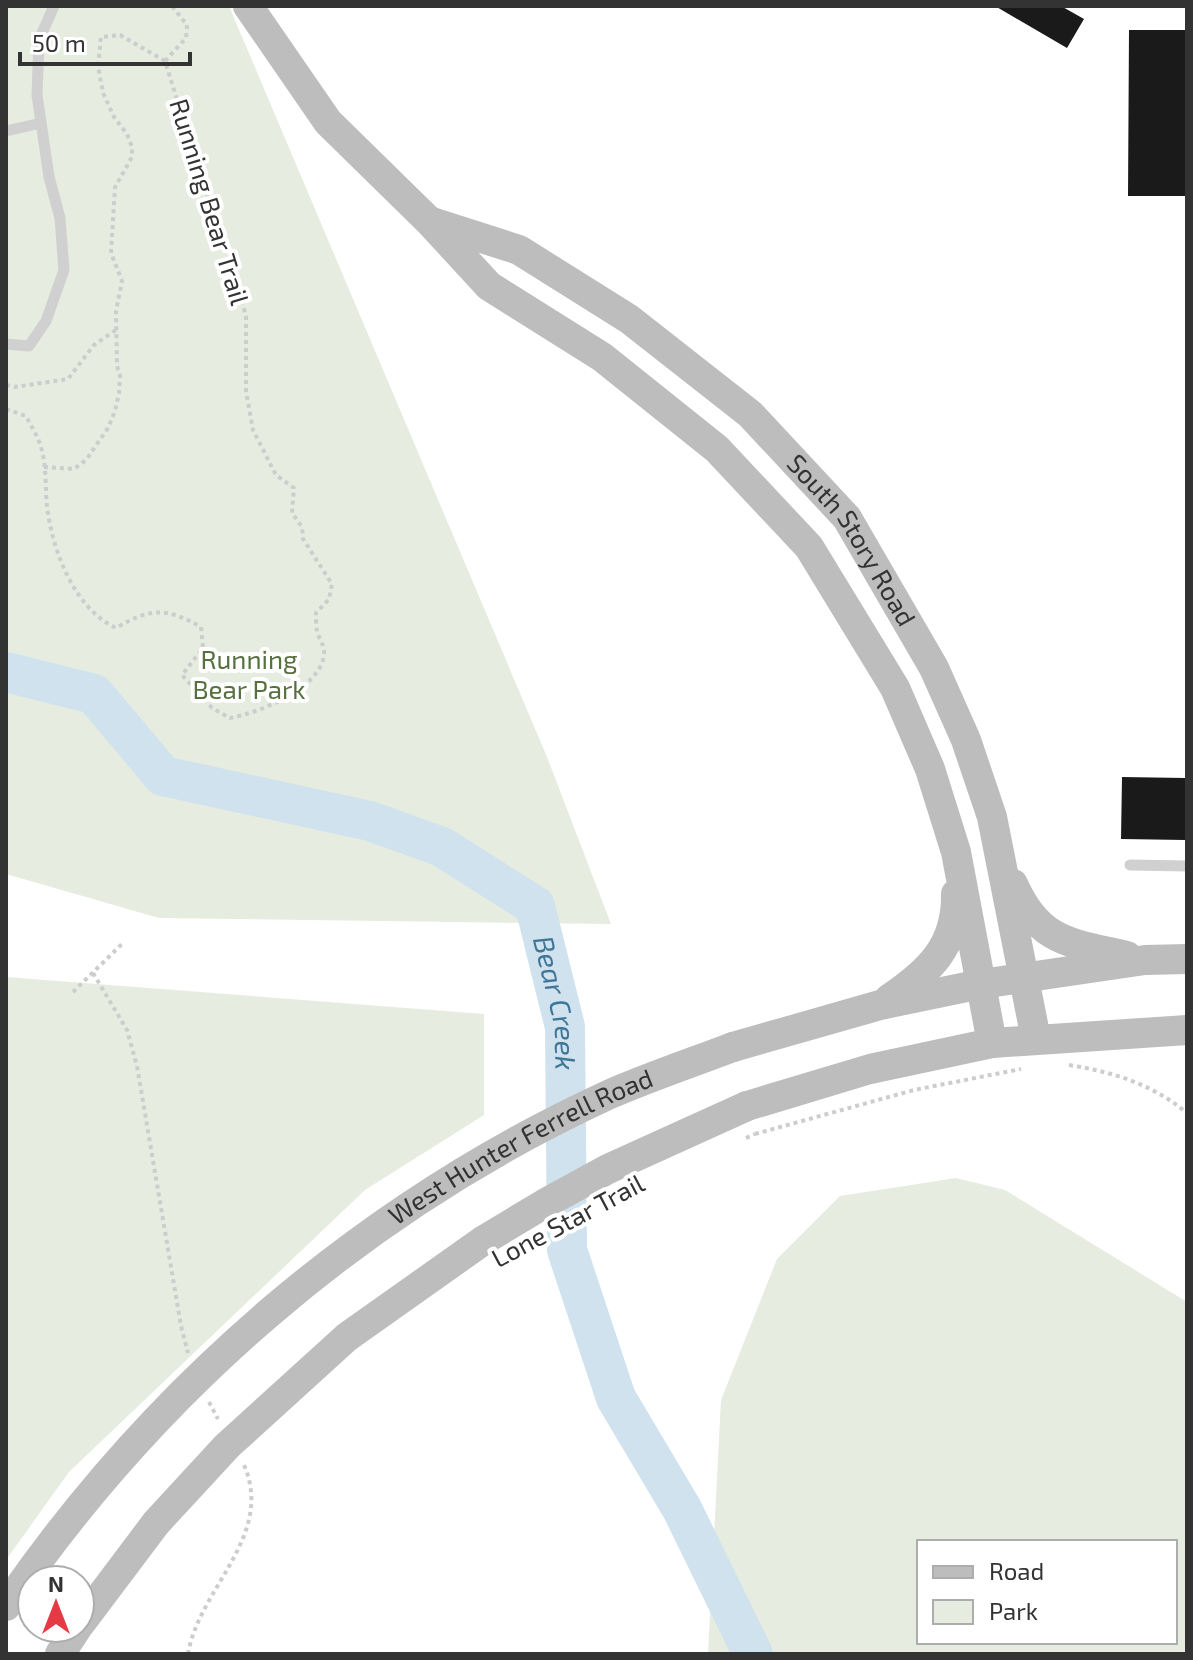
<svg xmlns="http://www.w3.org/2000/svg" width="1193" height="1660" viewBox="0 0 1193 1660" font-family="'Exo 2',sans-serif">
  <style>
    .green { fill: #e6ecdf; fill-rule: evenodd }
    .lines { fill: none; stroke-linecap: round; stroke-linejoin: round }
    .river { stroke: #cfe2ee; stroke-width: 40 }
    .building { fill: #1a1a1a }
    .path { stroke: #cdcdcd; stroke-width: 4; stroke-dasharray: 4 4; stroke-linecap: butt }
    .lane { stroke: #d0d0d0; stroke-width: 11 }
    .secondary { stroke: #bdbdbd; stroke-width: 30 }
    .path-bridge { stroke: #cdcdcd; stroke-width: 4; stroke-dasharray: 4 4; stroke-linecap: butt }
    .secondary-bridge { stroke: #bdbdbd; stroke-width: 30 }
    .labels { text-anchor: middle; stroke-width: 8; stroke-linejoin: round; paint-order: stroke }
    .street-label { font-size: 26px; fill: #333; stroke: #fff }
    .park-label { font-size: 26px; fill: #56703f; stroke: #fff }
    .water-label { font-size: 28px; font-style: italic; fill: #3f7597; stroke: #fff }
  </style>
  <rect width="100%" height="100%" fill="#fff"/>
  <!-- green -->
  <path class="green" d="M 6,6 L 229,6 L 547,757 L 611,924 L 159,918 L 6,874 Z
    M 6,977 L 484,1014 L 484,1115 L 365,1190 L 69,1472 L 6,1560 Z
    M 956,1178 L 1005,1190 L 1187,1302 L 1187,1654 L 708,1654 L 721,1400 L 777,1259 L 840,1196 ZM 919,1542 L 1175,1542 L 1175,1642 L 919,1642 Z"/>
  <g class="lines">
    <!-- river -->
    <path class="river" id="s1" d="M 6,672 L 94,694 L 163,776 L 370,821 L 442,847 L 535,906 L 565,1027 L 567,1250 L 616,1398 L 682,1509 L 753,1654"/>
  </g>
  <!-- building -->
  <path class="building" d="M 995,6 L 1061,6 L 1084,19 L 1067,48 Z
    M 1129,30 L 1187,30 L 1187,196 L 1128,196 Z
    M 1122,777 L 1186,778 L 1185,840 L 1121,839 Z"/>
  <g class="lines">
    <!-- path -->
    <path class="path" d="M 165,61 L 186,38 L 187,25 L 172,6
      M 6,385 L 15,387 L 68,379 L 94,345 L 116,330
      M 6,409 L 26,416 C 31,426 37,435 40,444 C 47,463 45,487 47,507 C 53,552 74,608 116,628 C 150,608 166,607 201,627 L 203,648 L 182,675 L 212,708 L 230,718 C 258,713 320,689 324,655 C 325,645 319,640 317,631 C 316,626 316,618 316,613 L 329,599 L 332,584 L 303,539 L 302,527 L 292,513 L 294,488 L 276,475 L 253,430 L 246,391 L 246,317 L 229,249 L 195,164 L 184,122 L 165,61 L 120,35 L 101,37 L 98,66 L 103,93 L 114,117 L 127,134 L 132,147 L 132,157 L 115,187 L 111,253 L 122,281 L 116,311 L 117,366 L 120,376 L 119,393 L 115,411 L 108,428 L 86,460 L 74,469 L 44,467
      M 93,973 L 127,1030 L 137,1066 L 181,1326 L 188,1353
      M 73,992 L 124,942
      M 1069,1065 C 1113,1072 1152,1084 1187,1113
      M 755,1134 L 914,1090 L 1021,1069
      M 209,1402 L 218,1419
      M 188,1654 C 199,1588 275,1536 244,1465"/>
    <!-- lane -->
    <path class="lane" d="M 6,131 L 41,123
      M 6,344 L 29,346 L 46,321 L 64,270 L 60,218 L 49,177 L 37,95 L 39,40 L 54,6
      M 1130,865 L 1187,866"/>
    <!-- secondary -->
    <g class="secondary">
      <path d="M 248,6 L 328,122 L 430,222 L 489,286 L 602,357 L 717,449 L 809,547 L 895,688 L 930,769 L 956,852 L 992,1043"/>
      <path id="s2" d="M 432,222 L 519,250 L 629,319 L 750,414 L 847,518 L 934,668 L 966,740 L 992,817 L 1036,1039"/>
      <path d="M 1013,884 C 1039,943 1071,943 1127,956"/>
      <path d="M 889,999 C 929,972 957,946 956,894"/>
      <path d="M 733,1047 L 880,1005 L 981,984 L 1145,960 L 1187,959"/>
      <path d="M 747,1106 L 870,1069 L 992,1043 L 1187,1030"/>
      <path d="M 60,1654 L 77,1628"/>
    </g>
    <!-- path-bridge -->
    <path class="path-bridge" d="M 746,1138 L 755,1134"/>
    <!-- secondary-bridge -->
    <g class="secondary-bridge">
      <path id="s3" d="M 6,1606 C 157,1386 365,1207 608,1095 C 649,1077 691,1063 733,1047"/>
      <path d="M 80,1624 L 156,1523 L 227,1446 L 347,1337 L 484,1240 L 544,1204 L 608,1169 L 747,1106"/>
    </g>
  </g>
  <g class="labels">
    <!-- street labels -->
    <g class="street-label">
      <text transform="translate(209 202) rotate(73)" y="9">Running Bear Trail</text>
      <text dy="9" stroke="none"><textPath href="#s2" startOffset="538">South Story Road</textPath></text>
      <text dy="9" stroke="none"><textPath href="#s3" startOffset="698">West Hunter Ferrell Road</textPath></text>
      <text transform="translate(568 1221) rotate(-28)" y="9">Lone Star Trail</text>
    </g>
    <!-- park labels -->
    <g class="park-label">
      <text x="249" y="669">Running<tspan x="249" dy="30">Bear Park</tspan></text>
    </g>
    <!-- water labels -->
    <g class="water-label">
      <text dy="10" stroke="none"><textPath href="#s1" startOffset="696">Bear Creek</textPath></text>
    </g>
  </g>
  <!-- border -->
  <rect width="1193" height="1660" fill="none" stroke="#333333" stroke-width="16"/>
  <!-- legend -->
  <rect x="917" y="1540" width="260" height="104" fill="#ffffff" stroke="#adadad" stroke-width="2"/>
  <rect x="933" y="1566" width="40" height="12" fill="#bdbdbd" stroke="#adadad" stroke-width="2"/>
  <text x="989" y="1580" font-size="24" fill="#333333">Road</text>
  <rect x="933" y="1600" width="40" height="24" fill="#e6ecdf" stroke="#adadad" stroke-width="2"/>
  <text x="989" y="1620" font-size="24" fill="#333333">Park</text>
  <!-- north arrow -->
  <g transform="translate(56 1604)"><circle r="38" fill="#ffffff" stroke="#adadad" stroke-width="2"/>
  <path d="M0-6L14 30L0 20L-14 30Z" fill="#e63946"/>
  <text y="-12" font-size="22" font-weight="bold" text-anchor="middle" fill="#333333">N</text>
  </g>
  <!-- scale -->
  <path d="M20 52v12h170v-12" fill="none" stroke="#333333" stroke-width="4"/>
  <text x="32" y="52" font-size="24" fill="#333333" stroke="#ffffff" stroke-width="6" paint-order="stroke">50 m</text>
</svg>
